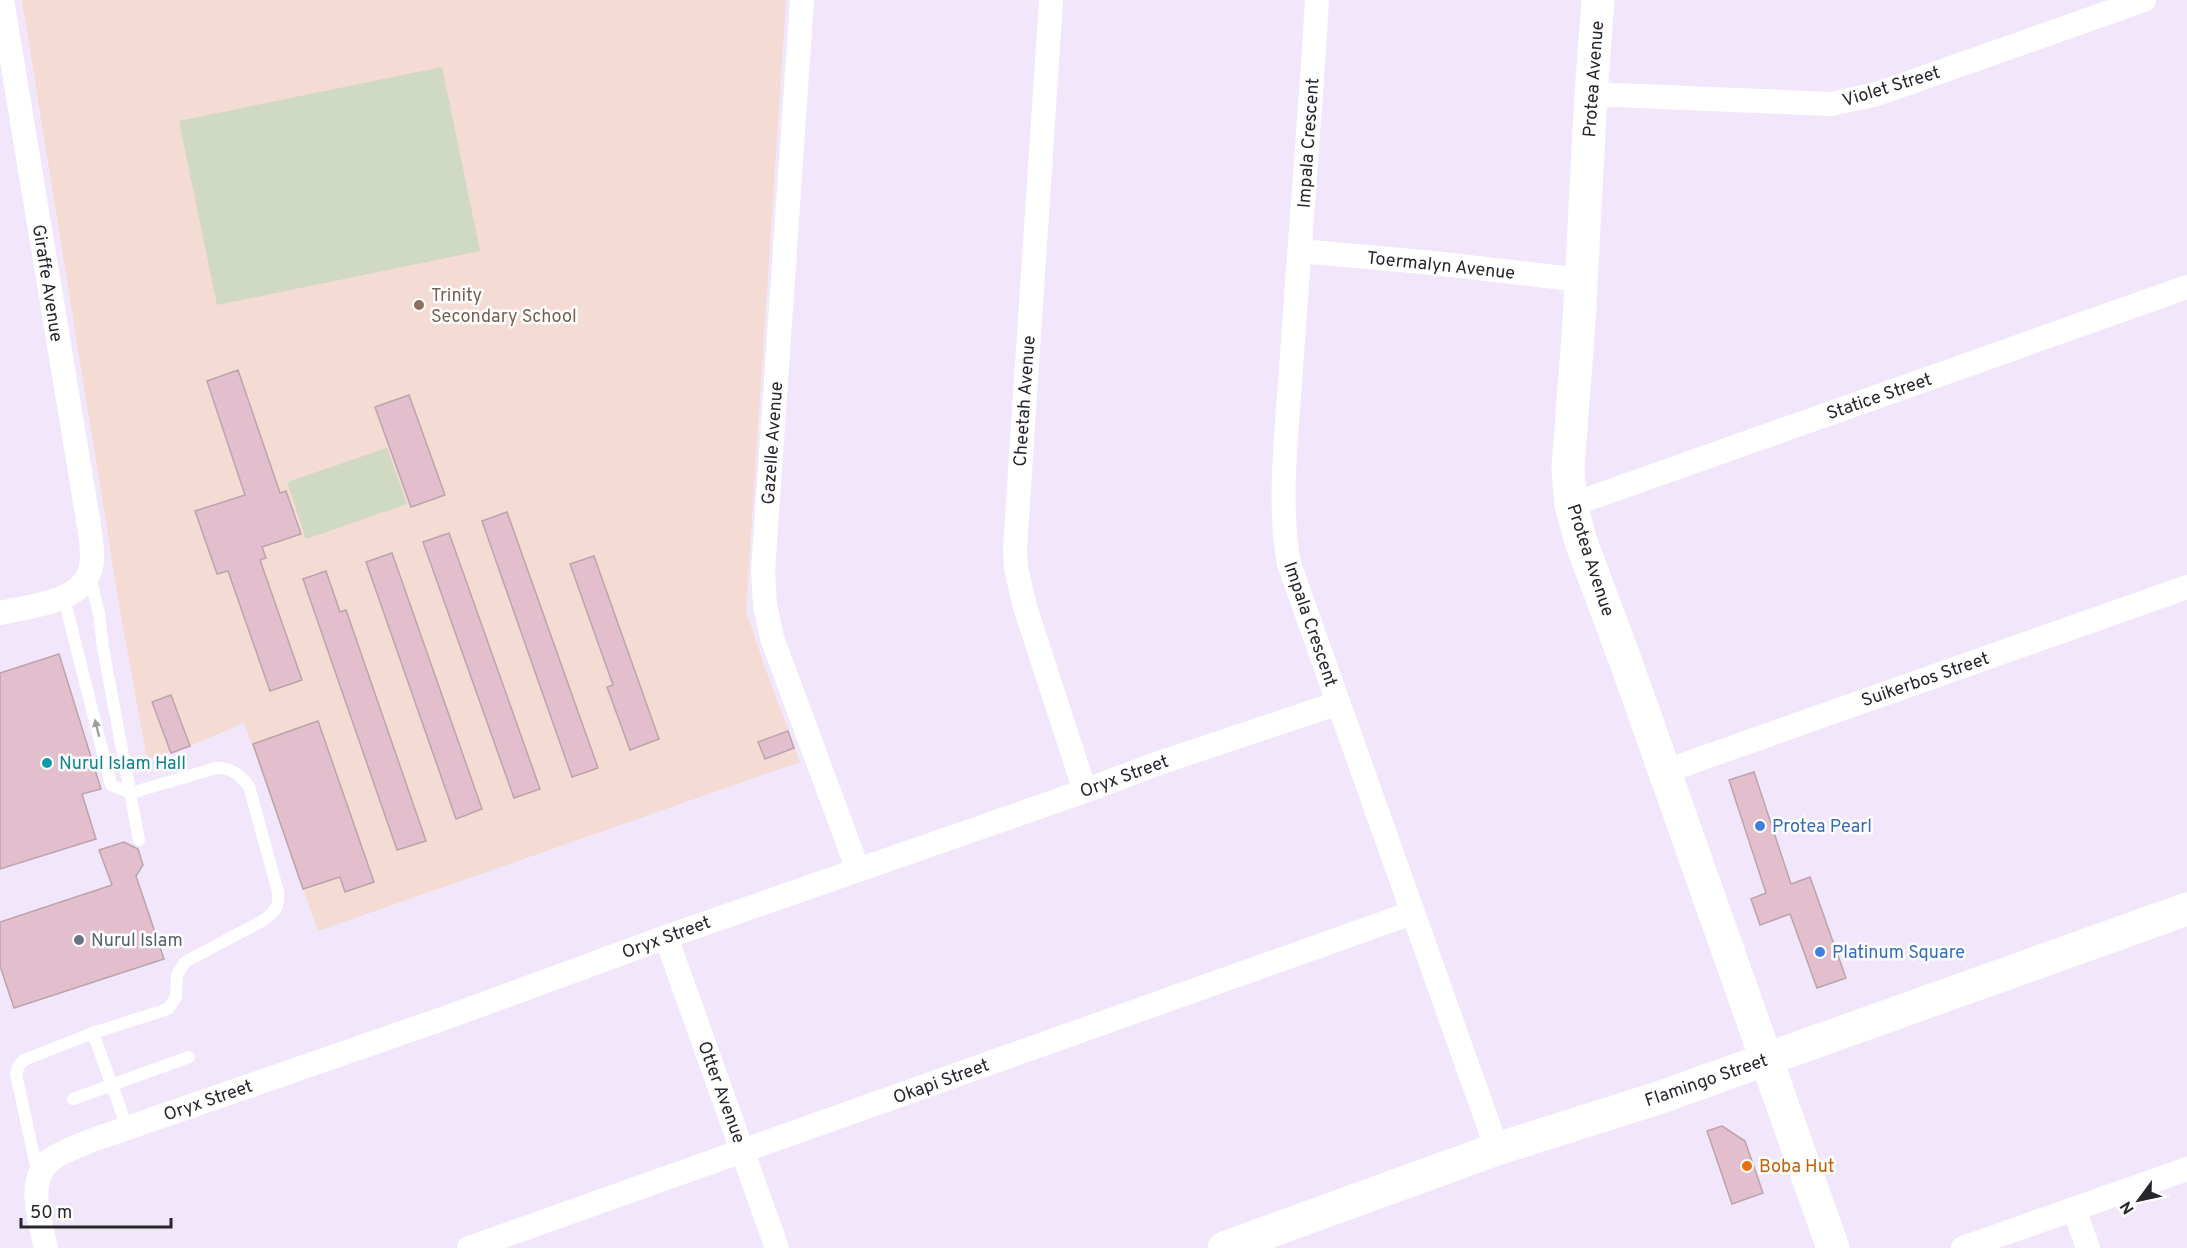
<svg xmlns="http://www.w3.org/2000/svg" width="2187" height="1248" viewBox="0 0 2187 1248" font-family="Overpass,sans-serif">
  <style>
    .education { fill: #f4dbd3 }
    .green { fill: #d0d9c2 }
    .building { fill: #e3becc; stroke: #bba4ac; stroke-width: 1.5 }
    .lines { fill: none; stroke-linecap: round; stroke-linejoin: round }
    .lane { stroke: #fff; stroke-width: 12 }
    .street { stroke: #fff; stroke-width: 24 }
    .secondary { stroke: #fff; stroke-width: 33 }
    .oneway { fill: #9f9da0 }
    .education-dot { fill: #8d6e63; stroke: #fff; stroke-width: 2 }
    .culture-dot { fill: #0f9aa8; stroke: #fff; stroke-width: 2 }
    .shop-dot { fill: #3f7fe0; stroke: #fff; stroke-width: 2 }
    .worship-dot { fill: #6b7280; stroke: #fff; stroke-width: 2 }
    .food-dot { fill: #e8710a; stroke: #fff; stroke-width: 2 }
    .labels { text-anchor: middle; stroke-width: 5; stroke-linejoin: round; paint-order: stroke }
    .street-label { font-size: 18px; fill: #29252c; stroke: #fff }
    .education-label { font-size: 18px; fill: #785e54; stroke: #fff; text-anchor: start }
    .culture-label { font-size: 18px; fill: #0d838f; stroke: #fff; text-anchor: start }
    .shop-label { font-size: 18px; fill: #366cbe; stroke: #fff; text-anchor: start }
    .worship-label { font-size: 18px; fill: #5b616d; stroke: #fff; text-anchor: start }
    .food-label { font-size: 18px; fill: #c56008; stroke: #fff; text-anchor: start }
  </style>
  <rect width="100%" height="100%" fill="#f1e6fa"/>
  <!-- education -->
  <path class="education" d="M 22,0 L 786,0 L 746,611 L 765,668 L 800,762 L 318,931 L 244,723 L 190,746 L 147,759 L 120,610 Z"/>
  <!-- green -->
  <path class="green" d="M 442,67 L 480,251 L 217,305 L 179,121 Z
    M 387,448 L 407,504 L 306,539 L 287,482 Z"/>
  <!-- building -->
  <path class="building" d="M 238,370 L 280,493 L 286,491 L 301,534 L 262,547 L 266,558 L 260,560 L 302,680 L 270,691 L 228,571 L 217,574 L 195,511 L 245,495 L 207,381 Z
    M 409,395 L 445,495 L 411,507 L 375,407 Z
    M 507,512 L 598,768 L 572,777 L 482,521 Z
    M 449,533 L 540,789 L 514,798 L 423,542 Z
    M 392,553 L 482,809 L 456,819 L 366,562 Z
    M 594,556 L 659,739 L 630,750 L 607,687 L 613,685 L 570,564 Z
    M 326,571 L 340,612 L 346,610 L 426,841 L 397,850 L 303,579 Z
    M 59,654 L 101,789 L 82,794 L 96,839 L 0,869 L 0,673 Z
    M 171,695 L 190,746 L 171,753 L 152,702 Z
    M 318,721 L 374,882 L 345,892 L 340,877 L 303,889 L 253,744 Z
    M 788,731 L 794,748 L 765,759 L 758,742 Z
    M 1754,772 L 1791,884 L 1810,877 L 1846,978 L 1817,988 L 1790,914 L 1760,925 L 1751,899 L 1766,893 L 1729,780 Z
    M 124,842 L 138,849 L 143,865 L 136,876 L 164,959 L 14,1008 L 0,966 L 0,922 L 112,885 L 99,850 Z
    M 1722,1126 L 1745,1141 L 1763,1193 L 1732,1204 L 1707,1131 Z"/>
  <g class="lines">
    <!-- lane -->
    <path class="lane" d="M 90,576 L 99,614 L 103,648 L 139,840
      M 93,1033 L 127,1127
      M 73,1099 L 189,1057
      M 38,1175 L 16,1074 L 19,1065 L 24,1060 L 93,1033 L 168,1009 L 176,997 L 177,975 L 185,962 L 264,920 C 276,911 279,907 278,892 L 249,786 C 238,774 233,768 216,768 L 131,793 L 111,785 L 64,598"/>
    <!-- street -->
    <path class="street" d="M 802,0 L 763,571 L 765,605 L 772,638 L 858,870
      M 1051,0 L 1015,548 L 1016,568 L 1025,607 L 1085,791
      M 1317,0 C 1310,118 1300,237 1292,355 C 1288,421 1277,500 1289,564 L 1497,1149
      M 1591,94 L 1831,104 L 1877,94 L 2144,0
      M 1300,251 L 1434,263 L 1581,280
      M 1571,505 L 2187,287
      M 0,613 C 29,606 84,603 91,567 C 94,552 90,534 88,520 L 2,0
      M 1663,772 L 2187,587
      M 666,937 L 777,1248
      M 2074,1209 L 2088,1248
      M 46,1248 C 40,1221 25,1179 52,1159 C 63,1151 78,1146 90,1141 L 445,1018 L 666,937 L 1085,791 L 1153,765 L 1338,703
      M 469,1248 L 1412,913
      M 1963,1248 L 2187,1169"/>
    <!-- secondary -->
    <path class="secondary" d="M 1598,0 L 1591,94 L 1579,323 L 1568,468 L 1571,505 L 1581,542 L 1627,665 L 1833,1248
      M 1224,1248 L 1497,1149 L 1658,1098 L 2187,909"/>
  </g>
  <!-- one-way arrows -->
  <defs><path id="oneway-solid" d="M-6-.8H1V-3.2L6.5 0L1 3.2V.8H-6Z" transform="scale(1.5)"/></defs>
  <use class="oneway" href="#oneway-solid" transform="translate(97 728) rotate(-104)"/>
  <!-- markers -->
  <circle class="education-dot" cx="419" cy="305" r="6"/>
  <circle class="culture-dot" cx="47" cy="763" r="6"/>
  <g class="shop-dot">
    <circle cx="1760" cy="826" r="6"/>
    <circle cx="1820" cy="952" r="6"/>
  </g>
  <circle class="worship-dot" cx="79" cy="940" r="6"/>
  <circle class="food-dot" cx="1747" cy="1166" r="6"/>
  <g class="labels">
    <!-- street labels -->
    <g class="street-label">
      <text transform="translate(1593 79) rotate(-86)" y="6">Protea Avenue</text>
      <text transform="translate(1891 86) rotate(-17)" y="6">Violet Street</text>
      <text transform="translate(1308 143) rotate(-86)" y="6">Impala Crescent</text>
      <text transform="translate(1441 265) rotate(6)" y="6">Toermalyn Avenue</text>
      <text transform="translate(48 283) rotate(81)" y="6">Giraffe Avenue</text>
      <text transform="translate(1879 396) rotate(-19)" y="6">Statice Street</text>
      <text transform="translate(1024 401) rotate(-86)" y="6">Cheetah Avenue</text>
      <text transform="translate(772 443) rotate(-86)" y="6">Gazelle Avenue</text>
      <text transform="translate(1591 560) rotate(72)" y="6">Protea Avenue</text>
      <text transform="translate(1311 624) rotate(71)" y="6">Impala Crescent</text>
      <text transform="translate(1925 679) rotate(-19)" y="6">Suikerbos Street</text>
      <text transform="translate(1124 776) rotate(-20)" y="6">Oryx Street</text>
      <text transform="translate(666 937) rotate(-20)" y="6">Oryx Street</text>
      <text transform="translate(1706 1080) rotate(-19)" y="6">Flamingo Street</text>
      <text transform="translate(941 1081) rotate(-20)" y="6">Okapi Street</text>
      <text transform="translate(722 1092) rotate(70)" y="6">Otter Avenue</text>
      <text transform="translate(208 1100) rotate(-19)" y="6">Oryx Street</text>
    </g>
    <!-- education labels -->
    <g class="education-label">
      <text x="431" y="301">Trinity<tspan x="431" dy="21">Secondary School</tspan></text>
    </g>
    <!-- culture labels -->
    <g class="culture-label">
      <text x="59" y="769">Nurul Islam Hall</text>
    </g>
    <!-- shop labels -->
    <g class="shop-label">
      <text x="1772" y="832">Protea Pearl</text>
      <text x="1832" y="958">Platinum Square</text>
    </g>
    <!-- worship labels -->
    <g class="worship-label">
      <text x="91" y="946">Nurul Islam</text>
    </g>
    <!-- food labels -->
    <g class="food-label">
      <text x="1759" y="1172">Boba Hut</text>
    </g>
  </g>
  <!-- north arrow -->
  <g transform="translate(2139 1200) rotate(237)" stroke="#ffffff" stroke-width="4.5" paint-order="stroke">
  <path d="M0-4.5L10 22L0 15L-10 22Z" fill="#29252c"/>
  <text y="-9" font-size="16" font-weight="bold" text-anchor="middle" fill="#29252c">N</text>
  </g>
  <!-- scale -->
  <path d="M21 1218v9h150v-9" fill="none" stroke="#29252c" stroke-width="3"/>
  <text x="30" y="1218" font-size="18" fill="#29252c" stroke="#ffffff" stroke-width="4.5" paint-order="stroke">50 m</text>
</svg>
